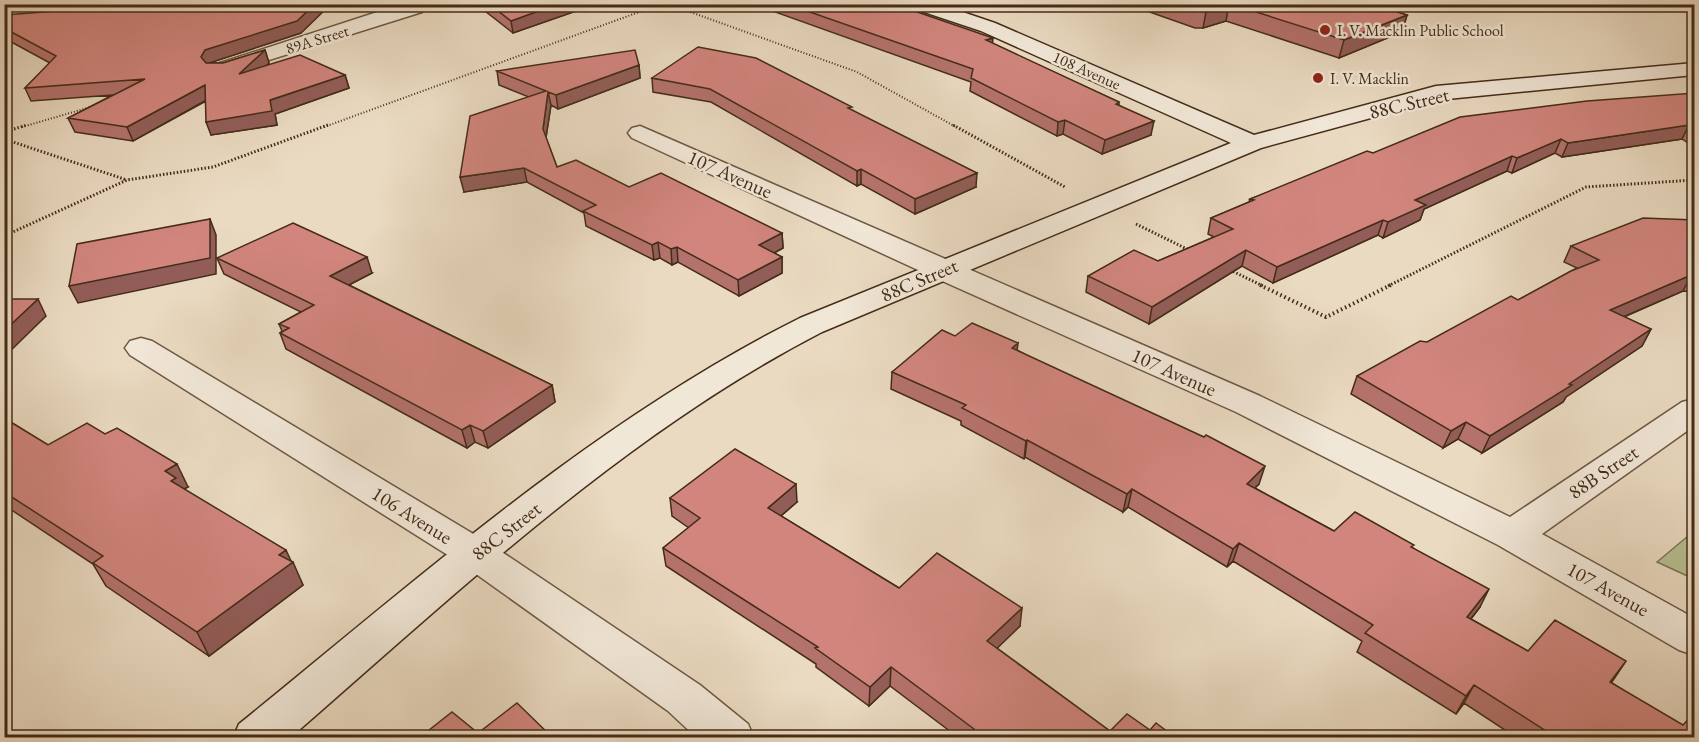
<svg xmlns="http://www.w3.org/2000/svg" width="1699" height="742" viewBox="0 0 1699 742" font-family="'EB Garamond',serif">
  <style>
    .green { fill: #b8bf92; stroke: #7e7656; stroke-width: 1.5 }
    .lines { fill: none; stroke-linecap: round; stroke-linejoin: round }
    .street-casing { stroke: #6e5843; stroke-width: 3 }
    .secondary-casing { stroke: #442c19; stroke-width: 3 }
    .path-far2 { stroke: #442c19; stroke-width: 2; stroke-dasharray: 1 2; stroke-linecap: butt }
    .path-far1 { stroke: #442c19; stroke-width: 3; stroke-dasharray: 1.5 2; stroke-linecap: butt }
    .path { stroke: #442c19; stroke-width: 4; stroke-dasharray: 1.5 3; stroke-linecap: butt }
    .street { fill: #f1e7d7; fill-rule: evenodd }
    .secondary { fill: #f1e7d7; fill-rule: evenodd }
    .wall { fill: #b4726c; stroke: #442c19; stroke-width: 1.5 }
    .shaded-wall { fill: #925d58; stroke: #442c19; stroke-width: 1.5 }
    .building { fill: #d1857d; stroke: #442c19; stroke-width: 1.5 }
    .poi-dot { fill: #8f2418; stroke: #f1e7d7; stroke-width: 2 }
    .labels { text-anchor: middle; stroke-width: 5; stroke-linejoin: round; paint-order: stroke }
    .far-poi-label { font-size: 16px; fill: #442c19; stroke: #f1e7d7; text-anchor: start }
    .far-street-label { font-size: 16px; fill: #442c19; stroke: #f1e7d7 }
    .street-label { font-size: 20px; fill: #442c19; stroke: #f1e7d7 }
  </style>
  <rect width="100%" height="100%" fill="#eadac1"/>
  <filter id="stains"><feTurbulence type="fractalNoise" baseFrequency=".00333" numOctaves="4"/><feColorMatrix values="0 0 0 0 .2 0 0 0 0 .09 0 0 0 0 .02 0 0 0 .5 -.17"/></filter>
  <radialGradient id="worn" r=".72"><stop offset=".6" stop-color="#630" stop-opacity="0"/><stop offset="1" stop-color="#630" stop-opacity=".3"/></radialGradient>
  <!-- green -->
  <path class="green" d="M 1694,531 L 1694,579 L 1657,562 Z"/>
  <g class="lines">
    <!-- street casing -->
    <g class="street-casing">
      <path id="street" d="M 4,4 L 16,4 L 4,12 Z
        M 402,4 L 422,4 L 424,8 L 422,12 L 231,72 L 217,72 L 213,68 L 217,64 Z
        M 640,126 L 1260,396 L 1510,517 L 1682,402 L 1694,399 L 1694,426 L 1542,534 L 1694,618 L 1694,655 L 1679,650 L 1498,545 L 1236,412 L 931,276 L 632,138 L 628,133 L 632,128 Z
        M 141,338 L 152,341 L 490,544 L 700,685 L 748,724 L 754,738 L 697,738 L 668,711 L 462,564 L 130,355 L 125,348 L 130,341 Z"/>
    </g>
    <!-- secondary casing -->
    <g class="secondary-casing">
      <path id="secondary" d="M 910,4 L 939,4 L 995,23 L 1254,135 L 1436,86 L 1694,63 L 1694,75 L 1437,100 L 1261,148 L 822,332 C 624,434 457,593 290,738 L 233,738 L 239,724 C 417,580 594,421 800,318 L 1231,143 L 981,31 L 912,8 Z"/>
    </g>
    <!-- path-far2 -->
    <path class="path-far2" d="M 668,4 L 857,72 L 956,127
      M 22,127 L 94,106
      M 324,127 L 661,4"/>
    <!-- path-far1 -->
    <path class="path-far1" d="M 953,125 L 1065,187
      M 4,132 L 27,125
      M 4,139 L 127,180
      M 1136,224 L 1191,251
      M 4,236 L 127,180 L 213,167 L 328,125
      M 1230,270 L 1263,286
      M 1388,286 L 1586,187 L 1694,180"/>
    <!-- path -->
    <path class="path" d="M 1260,285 L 1326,317 L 1391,285"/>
    <!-- street -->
    <use href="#street" class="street"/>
    <!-- secondary -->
    <use href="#secondary" class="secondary"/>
  </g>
  <!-- wall -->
  <path class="wall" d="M 476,4 L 579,4 L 579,10 L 513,33 Z
    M 753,4 L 894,4 L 993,44 L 1119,102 L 1119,105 L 1151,135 L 1102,154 L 1063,134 L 1057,136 L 970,91 L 971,82 Z
    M 1127,4 L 1371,4 L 1407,15 L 1402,32 L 1339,58 L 1226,21 L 1203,28 L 1195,28 Z
    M 4,15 L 301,33 L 209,63 L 223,63 L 265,50 L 269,63 L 267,65 L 345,75 L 349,88 L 275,114 L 277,125 L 211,135 L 206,101 L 133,141 L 75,132 L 68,118 L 113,95 L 31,101 L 25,88 L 50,63 L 4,38 Z
    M 639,65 L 640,78 L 558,109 L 551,105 L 546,138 L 557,167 L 629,187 L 782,233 L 783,248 L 774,253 L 782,257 L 782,273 L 739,296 L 678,262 L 672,265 L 660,258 L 654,260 L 586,226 L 584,213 L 527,182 L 464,192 L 529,97 L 499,85 L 497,71 Z
    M 652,78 L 852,110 L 976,187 L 915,214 L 861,184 L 857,186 L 711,102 L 653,92 Z
    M 1695,93 L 1695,144 L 1691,145 L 1682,139 L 1562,157 L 1555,153 L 1512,173 L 1507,171 L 1424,209 L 1420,220 L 1383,238 L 1378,235 L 1273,283 L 1242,266 L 1149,324 L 1086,292 L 1088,276 L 1158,261 L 1214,237 L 1208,234 L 1211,218 L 1249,202 L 1250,199 L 1373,153 Z
    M 1695,220 L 1695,292 L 1683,291 L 1624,317 L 1651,329 L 1642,346 L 1566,397 L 1563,402 L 1482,453 L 1458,439 L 1443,448 L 1351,394 L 1357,376 L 1518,300 L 1577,268 L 1564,262 L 1571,246 Z
    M 217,258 L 372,273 L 349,285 L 552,385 L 555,402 L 488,448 L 475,442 L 467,448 L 286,349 L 280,333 L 282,331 L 279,324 L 301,312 L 224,274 Z
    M 955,336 L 1017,350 L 1259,484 L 1255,488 L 1334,531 L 1413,548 L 1480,607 L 1471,619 L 1528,651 L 1612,683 L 1695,738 L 1517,738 L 1464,703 L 1456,714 L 1357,652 L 1362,641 L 1233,561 L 1227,567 L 1128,507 L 1123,512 L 1025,457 L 1024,459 L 961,425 L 961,421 L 891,389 L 892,372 Z
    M 4,418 L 48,445 L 188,487 L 184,489 L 291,561 L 303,585 L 209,656 L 106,586 L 93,564 L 4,505 Z
    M 670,498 L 797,502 L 781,516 L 899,588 L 1020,626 L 997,648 L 1110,731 L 1150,730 L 1176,738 L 959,738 L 890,686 L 869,706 L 816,667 L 816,664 L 666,566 L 663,548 L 689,528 L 672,516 Z"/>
  <!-- shaded-wall -->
  <path class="shaded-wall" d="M 315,4 L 331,4 L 301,33 L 209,63 L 206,70 L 201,57 L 205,50 Z
    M 558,4 L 579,4 L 579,10 L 513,33 L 511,21 Z
    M 1228,4 L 1229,4 L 1226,21 L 1203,28 L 1206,12 Z
    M 1407,15 L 1402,32 L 1339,58 L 1344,40 Z
    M 993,38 L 992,50 L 986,40 Z
    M 265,50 L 269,63 L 244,87 L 239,74 Z
    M 639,65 L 640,78 L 558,109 L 556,95 Z
    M 345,75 L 349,88 L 275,114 L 277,125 L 211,135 L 206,122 Z
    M 205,85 L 210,98 L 133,141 L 127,127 Z
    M 548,92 L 551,105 L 545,143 L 543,129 Z
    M 1065,120 L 1063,134 L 1057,136 L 1058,122 Z
    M 1154,121 L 1151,135 L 1102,154 L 1105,140 Z
    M 1689,125 L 1682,139 L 1562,157 L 1568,143 Z
    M 1561,139 L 1555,153 L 1512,173 L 1517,158 Z
    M 1512,156 L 1507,171 L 1424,209 L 1420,220 L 1383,238 L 1388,222 L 1415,200 Z
    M 524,168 L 527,182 L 464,192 L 460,177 Z
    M 861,169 L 861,184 L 857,186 L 857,171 Z
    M 977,173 L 976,187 L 915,214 L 915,199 Z
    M 210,219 L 216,235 L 216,274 L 78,303 L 69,286 Z
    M 1383,220 L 1378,235 L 1273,283 L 1277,267 Z
    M 782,233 L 783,248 L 759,261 L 759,245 Z
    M 658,242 L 660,258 L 654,260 L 652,245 Z
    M 677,247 L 678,262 L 672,265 L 671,249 Z
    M 1246,250 L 1242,266 L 1149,324 L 1152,307 Z
    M 367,257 L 372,273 L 335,292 L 330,276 Z
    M 782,257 L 782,273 L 739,296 L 738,280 Z
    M 1691,275 L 1683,291 L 1602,326 L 1610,310 Z
    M 38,299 L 46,316 L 4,357 L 4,331 Z
    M 1651,329 L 1642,346 L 1566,397 L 1563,402 L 1482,453 L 1490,436 Z
    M 1018,343 L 1016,360 L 1012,348 Z
    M 552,385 L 555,402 L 488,448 L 483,431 Z
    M 1466,422 L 1458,439 L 1443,448 L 1451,431 Z
    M 470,425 L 475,442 L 467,448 L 462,430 Z
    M 1027,440 L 1025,457 L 1024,459 L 1026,441 Z
    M 177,464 L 188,487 L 182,490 L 183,504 L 165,471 Z
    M 1265,466 L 1259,484 L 1241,501 L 1247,484 Z
    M 796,484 L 797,502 L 769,526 L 768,508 Z
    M 1132,489 L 1128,507 L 1123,512 L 1127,494 Z
    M 1239,543 L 1233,561 L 1227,567 L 1233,549 Z
    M 286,550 L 292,563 L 293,562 L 303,585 L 209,656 L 197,632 L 279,555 Z
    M 1489,589 L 1480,607 L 1458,635 L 1467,617 Z
    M 1022,608 L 1020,626 L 985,660 L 987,641 Z
    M 1626,661 L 1614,679 L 1599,700 L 1610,682 Z
    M 891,667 L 890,686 L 869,706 L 870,687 Z
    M 1474,685 L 1464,703 L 1456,714 L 1466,696 Z"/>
  <!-- building -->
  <path class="building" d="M 150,4 L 315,4 L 297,21 L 205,50 L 201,57 L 206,63 L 223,63 L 265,50 L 239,74 L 300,55 L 345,75 L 270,100 L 272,111 L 206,122 L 205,85 L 127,127 L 68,118 L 145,79 L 25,88 L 56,56 L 4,28 L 4,15 Z
    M 489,4 L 558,4 L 511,21 Z
    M 787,4 L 894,4 L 993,38 L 986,40 L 1119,102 L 1116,104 L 1154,121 L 1105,140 L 1065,120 L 1058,122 L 971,78 L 973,69 Z
    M 1178,4 L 1228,4 L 1206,12 L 1198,11 Z
    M 1231,4 L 1371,4 L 1407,15 L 1344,40 Z
    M 698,47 L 756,58 L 852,107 L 848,108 L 977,173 L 915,199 L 861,169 L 857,171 L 710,89 L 652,78 Z
    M 635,50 L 639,65 L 556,95 L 548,92 L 543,129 L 557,167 L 576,160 L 629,187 L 661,173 L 782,233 L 759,245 L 782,257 L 738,280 L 677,247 L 671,249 L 658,242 L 652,245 L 583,211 L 596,205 L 524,168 L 460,177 L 470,116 L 546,91 L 497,71 Z
    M 1695,93 L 1695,128 L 1689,125 L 1568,143 L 1561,139 L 1517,158 L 1512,156 L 1415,200 L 1426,205 L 1388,222 L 1383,220 L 1277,267 L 1246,250 L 1152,307 L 1088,276 L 1134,250 L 1158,261 L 1233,229 L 1211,218 L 1254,200 L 1250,199 L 1367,151 L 1373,153 L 1460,117 L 1587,101 Z
    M 1643,218 L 1695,220 L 1695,275 L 1691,275 L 1610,310 L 1651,329 L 1569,384 L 1572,385 L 1490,436 L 1466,422 L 1451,431 L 1357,376 L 1420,341 L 1427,342 L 1511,296 L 1518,300 L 1571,271 L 1599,260 L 1571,246 Z
    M 210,219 L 210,258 L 69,286 L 77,244 Z
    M 293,223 L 367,257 L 330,276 L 552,385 L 483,431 L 470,425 L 462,430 L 280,333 L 289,328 L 279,324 L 314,305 L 217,258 Z
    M 4,299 L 38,299 L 4,331 Z
    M 972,323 L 1018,343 L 1012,348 L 1204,437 L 1206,435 L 1265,466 L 1247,484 L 1334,531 L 1355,512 L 1414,545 L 1411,547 L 1489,589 L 1467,617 L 1528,651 L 1555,620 L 1626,661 L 1610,682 L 1683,725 L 1695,712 L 1695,738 L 1557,738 L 1474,685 L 1466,696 L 1365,633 L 1373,625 L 1239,543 L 1233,549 L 1132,489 L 1127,494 L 1027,440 L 1026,441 L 962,408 L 966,405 L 892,372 L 942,330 L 955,336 Z
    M 4,418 L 48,445 L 87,423 L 105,434 L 117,428 L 177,464 L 165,471 L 176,478 L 171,481 L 286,550 L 279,555 L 293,562 L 197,632 L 93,563 L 103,556 L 4,492 Z
    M 735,449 L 796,484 L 768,508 L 899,588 L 937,553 L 1022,608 L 987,641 L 1110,731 L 1127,714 L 1150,730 L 1156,723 L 1176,738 L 965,738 L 974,729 L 891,667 L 870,687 L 815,648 L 818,647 L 663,548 L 700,518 L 670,498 Z
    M 517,703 L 553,738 L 419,738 L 452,712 L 478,733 Z"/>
  <!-- markers -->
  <g class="poi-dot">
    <circle cx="1325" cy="30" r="6"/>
    <circle cx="1318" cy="78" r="6"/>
  </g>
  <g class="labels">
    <!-- far-poi labels -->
    <g class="far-poi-label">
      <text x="1337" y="36">I. V. Macklin Public School</text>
      <text x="1330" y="84">I. V. Macklin</text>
    </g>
    <!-- far-street labels -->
    <g class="far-street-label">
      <text transform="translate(317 39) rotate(-17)" y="6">89A Street</text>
      <text transform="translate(1087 70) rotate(24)" y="6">108 Avenue</text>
    </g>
    <!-- street labels -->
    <g class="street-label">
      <text transform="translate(1409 103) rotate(-13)" y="7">88C Street</text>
      <text transform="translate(730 174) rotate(24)" y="7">107 Avenue</text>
      <text transform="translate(919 280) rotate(-23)" y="7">88C Street</text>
      <text transform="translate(1174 372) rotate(24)" y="7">107 Avenue</text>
      <text transform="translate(1603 472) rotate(-34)" y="7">88B Street</text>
      <text transform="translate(412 515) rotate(32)" y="7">106 Avenue</text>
      <text transform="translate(506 531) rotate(-38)" y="7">88C Street</text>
      <text transform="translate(1608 589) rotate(29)" y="7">107 Avenue</text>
    </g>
  </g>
  <!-- margin -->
  <rect width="1699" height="742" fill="none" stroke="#eadac1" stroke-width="24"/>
  <rect x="6" y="6" width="1687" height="730" fill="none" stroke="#442c19" stroke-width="3"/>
  <rect x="12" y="12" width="1675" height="718" fill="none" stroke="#442c19" stroke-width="1.5"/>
  <rect width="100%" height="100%" filter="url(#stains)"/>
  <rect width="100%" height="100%" fill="url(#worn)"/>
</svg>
